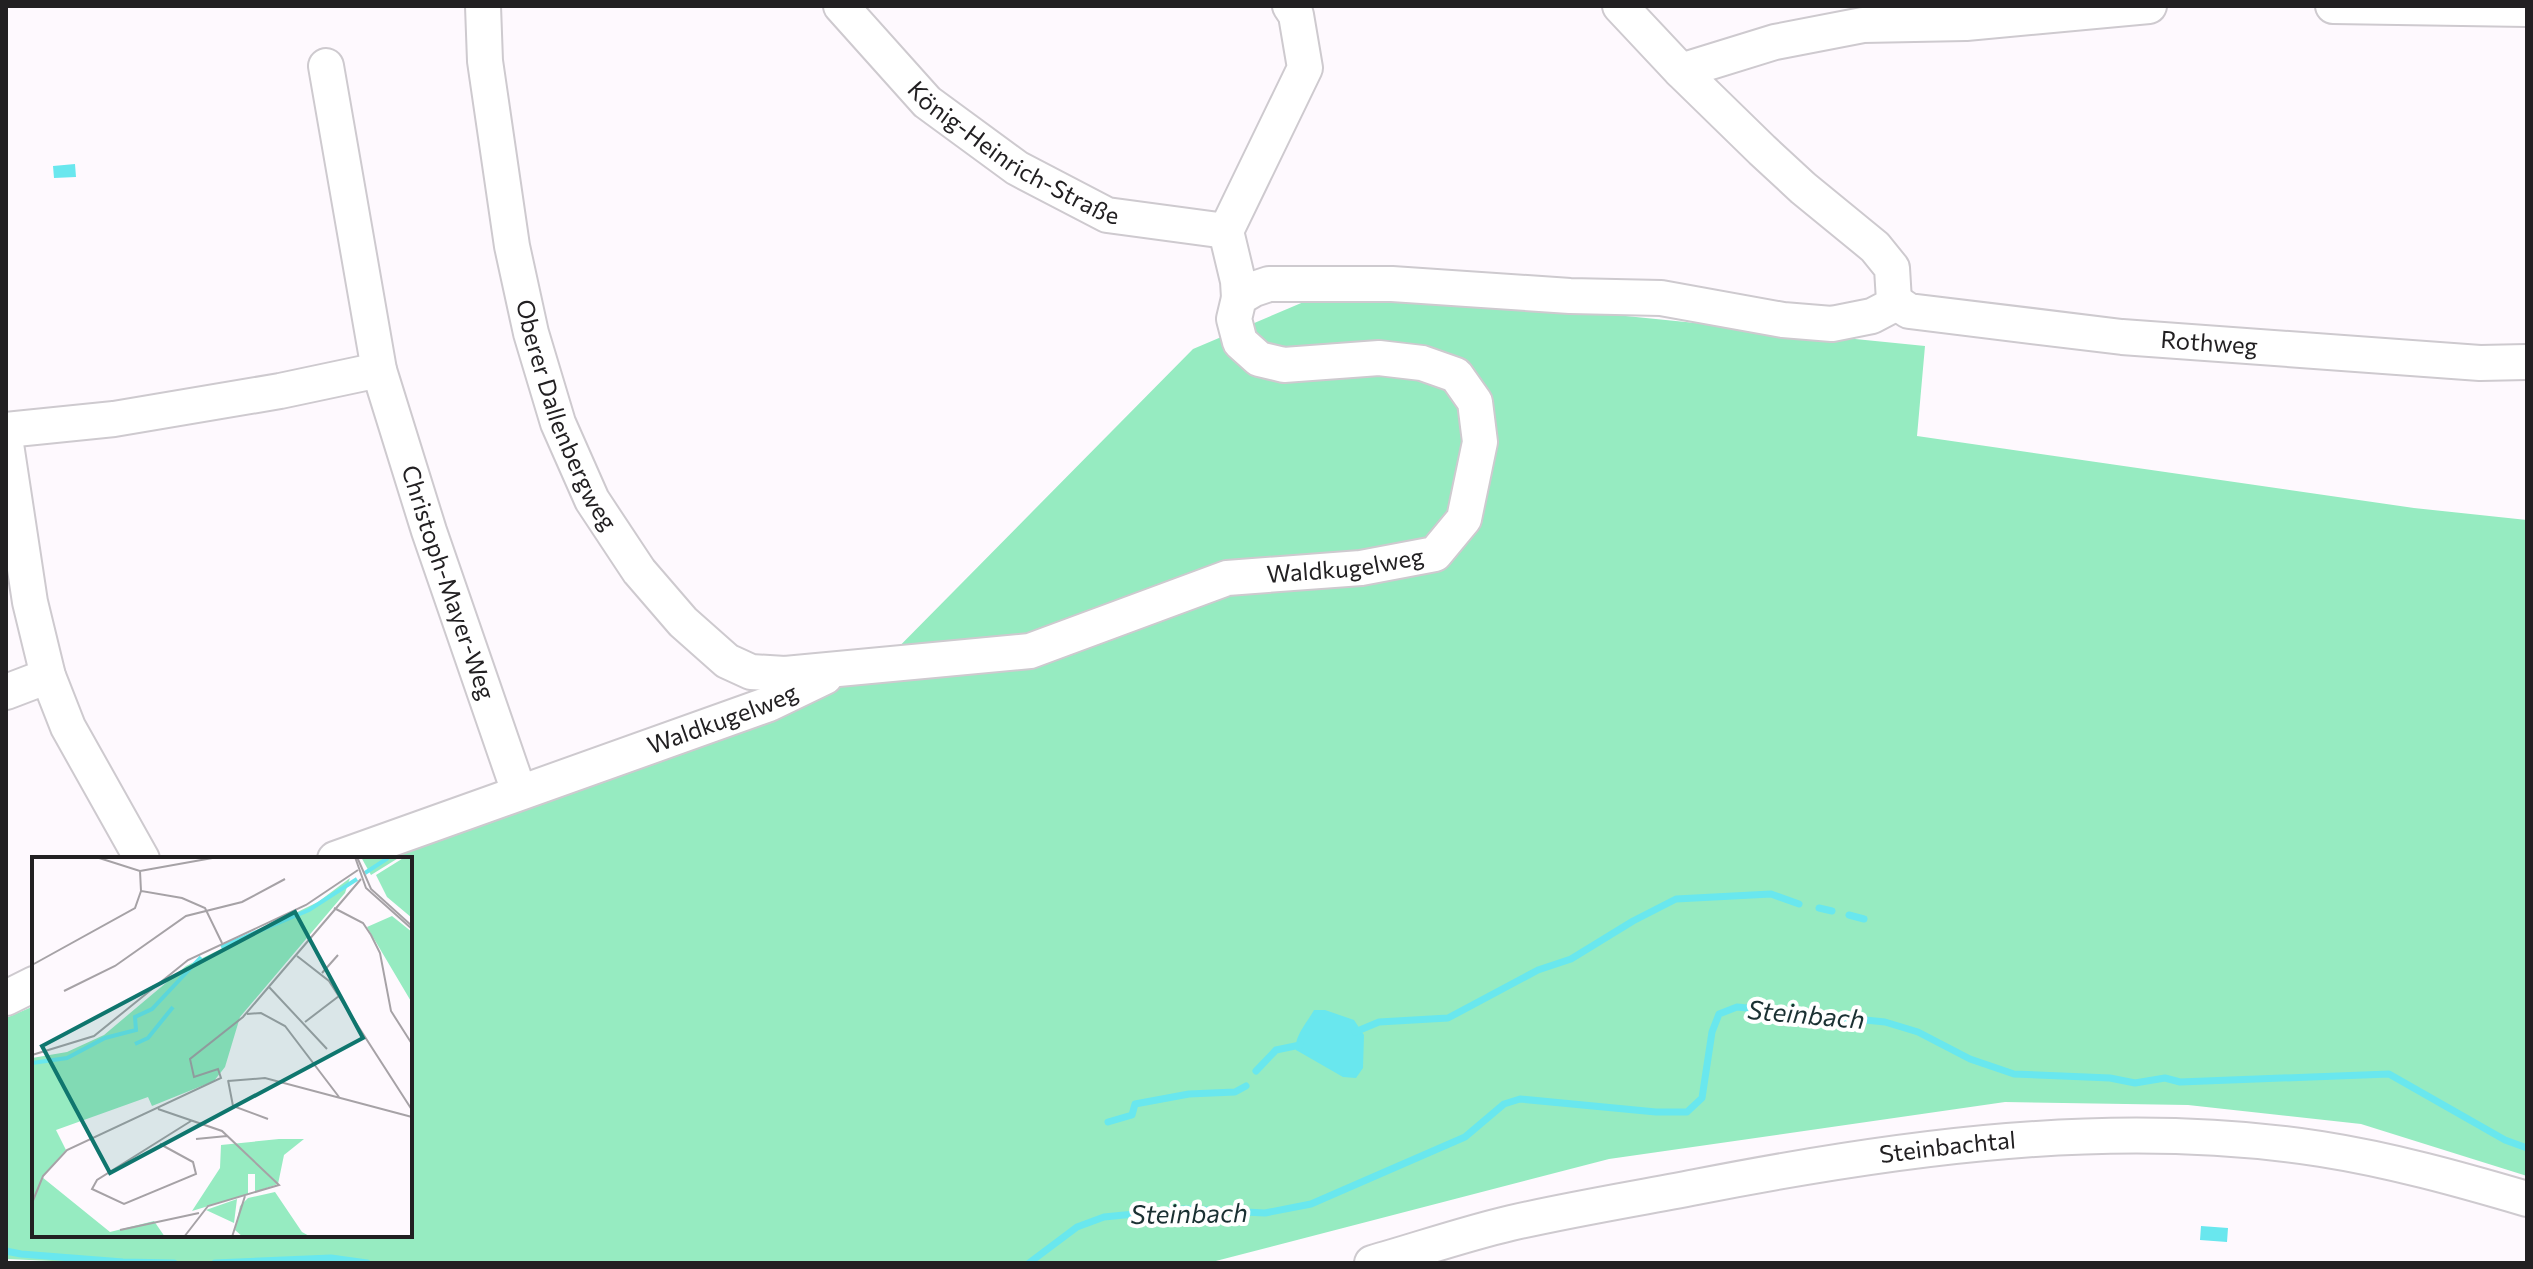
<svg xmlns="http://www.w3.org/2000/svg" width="2533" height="1269" viewBox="0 0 2533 1269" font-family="Commissioner,sans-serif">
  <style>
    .green { fill: #96ebc1 }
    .water { fill: #69e7ee }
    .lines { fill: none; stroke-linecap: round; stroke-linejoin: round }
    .stream { stroke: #69e7ee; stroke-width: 7 }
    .minor-casing { stroke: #cecacf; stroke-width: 38 }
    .minor { stroke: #fff; stroke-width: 34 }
    .labels { text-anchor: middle; stroke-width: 8; stroke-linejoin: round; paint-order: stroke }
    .street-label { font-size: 24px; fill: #222022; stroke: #fff }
    .water-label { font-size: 26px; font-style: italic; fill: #1a3032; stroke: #fff }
    .inset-river { fill: none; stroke: #69e7ee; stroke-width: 4 }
    .inset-road { fill: none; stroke: #a6a2a6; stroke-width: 2 }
    .view { fill: #0f766e; fill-opacity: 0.15; stroke: #0f766e; stroke-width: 4 }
    .inset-edge { fill: none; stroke: #222022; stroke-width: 4 }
  </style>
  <rect width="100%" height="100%" fill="#fef9fe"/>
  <!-- green -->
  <path class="green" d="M 1339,287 L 1925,346 L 1917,436 L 2414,508 L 2527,520 L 2527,1176 L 2361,1124 L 2188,1105 L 2005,1102 L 1609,1159 L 1208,1263 L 99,1263 L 6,1259 L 6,1018 L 34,1006 L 34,1235 L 410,1235 L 410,859 L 377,859 L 869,677 L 1193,349 Z"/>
  <!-- water -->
  <path class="water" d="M 75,164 L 76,177 L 54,178 L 53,166 Z
    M 1314,1010 L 1325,1010 L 1354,1020 L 1364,1035 L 1363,1068 L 1356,1078 L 1343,1077 L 1296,1050 C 1294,1036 1307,1023 1314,1010 Z
    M 2201,1226 L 2228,1228 L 2227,1242 L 2200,1240 Z"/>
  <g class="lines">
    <!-- stream -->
    <path class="stream" d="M 1819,908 L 1832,911
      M 1849,915 L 1864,919
      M 1355,1032 L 1379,1022 L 1448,1018 L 1538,970 L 1571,959 L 1633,921 L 1676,899 L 1771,894 L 1799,904
      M 1256,1071 L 1276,1050 L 1300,1045
      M 1108,1122 L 1132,1115 L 1135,1104 L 1189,1094 L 1235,1092 L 1246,1086
      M 6,1251 L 21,1254 L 123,1262 L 174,1263
      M 215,1263 L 331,1258 L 367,1263
      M 1029,1263 L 1077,1227 L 1104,1217 L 1185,1209 L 1265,1213 L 1311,1204 L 1465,1137 L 1504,1104 L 1520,1099 L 1656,1112 L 1687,1112 L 1702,1098 L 1712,1032 L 1719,1014 L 1737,1007 L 1885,1022 L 1918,1032 L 1970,1059 L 2014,1074 L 2110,1078 L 2135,1083 L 2165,1078 L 2180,1082 L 2389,1074 L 2505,1140 L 2527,1148"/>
    <!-- minor casing -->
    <g class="minor-casing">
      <g id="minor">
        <path id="s1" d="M 483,6 L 485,61 L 512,246 L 531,333 L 558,423 L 592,500 L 639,571 L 683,622 L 727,661 L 751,672 L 785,674 L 1030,651 L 1227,578 L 1361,568 L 1435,554 L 1464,519 L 1480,442 L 1475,402 L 1456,375 L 1422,363 L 1379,358 L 1284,365 L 1259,359 L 1240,342 L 1234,319 L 1239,298 L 1254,289 L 1269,284 L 1392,284 L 1570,296 L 1661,298 L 1783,320 L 1832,324 L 1872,316 L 1891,306 L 1894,301 L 1892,268 L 1875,247 L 1803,188 L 1762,150 L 1681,71 L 1620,6"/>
        <path id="s2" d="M 841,6 L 927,102 L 1017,168 L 1107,215 L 1226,231"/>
        <path d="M 2333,6 L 2527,9"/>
        <path id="s3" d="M 326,66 L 379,370 L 429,531 L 519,792"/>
        <path d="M 1681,71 L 1775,42 L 1863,25 L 1966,23 L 2149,6"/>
        <path d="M 1239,298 L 1238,281 L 1226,231 L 1305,68 L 1296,15 L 1290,6"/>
        <path id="s4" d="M 1894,301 L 1909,311 L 2122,337 L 2480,363 L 2527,362"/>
        <path d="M 6,430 L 114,419 L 280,391 L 379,370"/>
        <path d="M 6,444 L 30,602 L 48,676 L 68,727 L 142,859"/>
        <path d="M 6,692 L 48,676"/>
        <path id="s5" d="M 335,859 L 769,704 L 825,677"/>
        <path d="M 6,998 L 34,984"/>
        <path id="s6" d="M 1372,1263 C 1418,1250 1464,1234 1511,1223 C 1572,1209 1634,1199 1696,1187 C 1900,1147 2114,1117 2321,1149 C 2391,1160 2459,1179 2527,1199"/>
      </g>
    </g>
    <!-- minor -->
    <use href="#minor" class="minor"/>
  </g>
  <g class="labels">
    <!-- street labels -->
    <g class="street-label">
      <text dy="8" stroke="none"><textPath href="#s2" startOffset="230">König-Heinrich-Straße</textPath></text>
      <text dy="8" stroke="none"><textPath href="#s4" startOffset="320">Rothweg</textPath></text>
      <text dy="8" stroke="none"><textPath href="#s1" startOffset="420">Oberer Dallenbergweg</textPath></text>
      <text dy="8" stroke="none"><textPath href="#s1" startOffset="1356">Waldkugelweg</textPath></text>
      <text dy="8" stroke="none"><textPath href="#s3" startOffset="532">Christoph-Mayer-Weg</textPath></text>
      <text dy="8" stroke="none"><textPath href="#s5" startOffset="412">Waldkugelweg</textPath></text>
      <text dy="8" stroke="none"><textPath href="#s6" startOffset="588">Steinbachtal</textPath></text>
    </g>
    <!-- water labels -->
    <g class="water-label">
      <text transform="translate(1806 1015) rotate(5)" y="9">Steinbach</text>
      <text transform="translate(1189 1214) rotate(-1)" y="9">Steinbach</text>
    </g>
  </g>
  <!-- overview -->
  <g transform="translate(32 857)">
    <rect width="380" height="380" fill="#fef9fe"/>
    <path d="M 329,0 L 368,0 L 339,18 ZM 373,0 L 380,0 L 380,61 L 355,40 L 344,18 ZM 318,21 L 313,36 L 208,160 L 193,210 L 182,224 L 120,249 L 116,240 L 24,273 L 34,293 L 10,320 L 78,375 L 122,364 L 133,380 L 0,380 L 0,201 L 35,195 L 72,178 L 154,109 L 286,45 ZM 360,59 L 380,75 L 380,146 L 335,70 ZM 247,282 L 272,282 L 252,298 L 246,327 L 223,335 L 223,317 L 216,317 L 216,337 L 160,354 L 188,311 L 189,288 ZM 243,335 L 270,375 L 279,380 L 211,380 L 203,373 L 208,349 L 216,341 ZM 205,342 L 202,366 L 174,353 Z" fill="#96ebc1"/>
    <path class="inset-river" d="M 333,16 L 356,1M 189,90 L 277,53 L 325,22M 103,187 L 116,181 L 141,150M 0,206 L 35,201 L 73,181 L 104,173 L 103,160 L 120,152 L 169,100"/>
    <path class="inset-road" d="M 64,0 L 108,14 L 109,34 L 150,41 L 173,51 L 190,86M 323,0 L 334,31 L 380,72M 325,0 L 339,32 L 380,69M 108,14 L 186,0M 302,51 L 331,66 L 339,78 L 348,96 L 359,154 L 380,187M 265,99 L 297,124 L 380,253M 0,108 L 103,51 L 109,34M 290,116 L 306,98M 237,130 L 295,192M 32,134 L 83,109 L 154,59 L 210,45 L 253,22M 215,157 L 229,156 L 253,169 L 307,240M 273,165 L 307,139M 0,198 L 62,179 L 156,103 L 274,48 L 326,13M 196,223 L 201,249 L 236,262M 196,224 L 233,221 L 380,260M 126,252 L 190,274 L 247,328 L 176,349 L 152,380M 164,282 L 195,279M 128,287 L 161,305 L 164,317 L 92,347 L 60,332 L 65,323 L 159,264M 0,346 L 11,319 L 35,293 L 189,221 L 186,212 L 162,220 L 158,202 L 211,160 L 329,22M 88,373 L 167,356M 200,380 L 213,339"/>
    <path class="view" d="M 263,55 L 331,181 L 78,316 L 10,189 Z"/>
    <rect width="380" height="380" class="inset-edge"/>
  </g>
  <!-- border -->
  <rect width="2533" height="1269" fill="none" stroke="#222022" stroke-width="16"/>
</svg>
